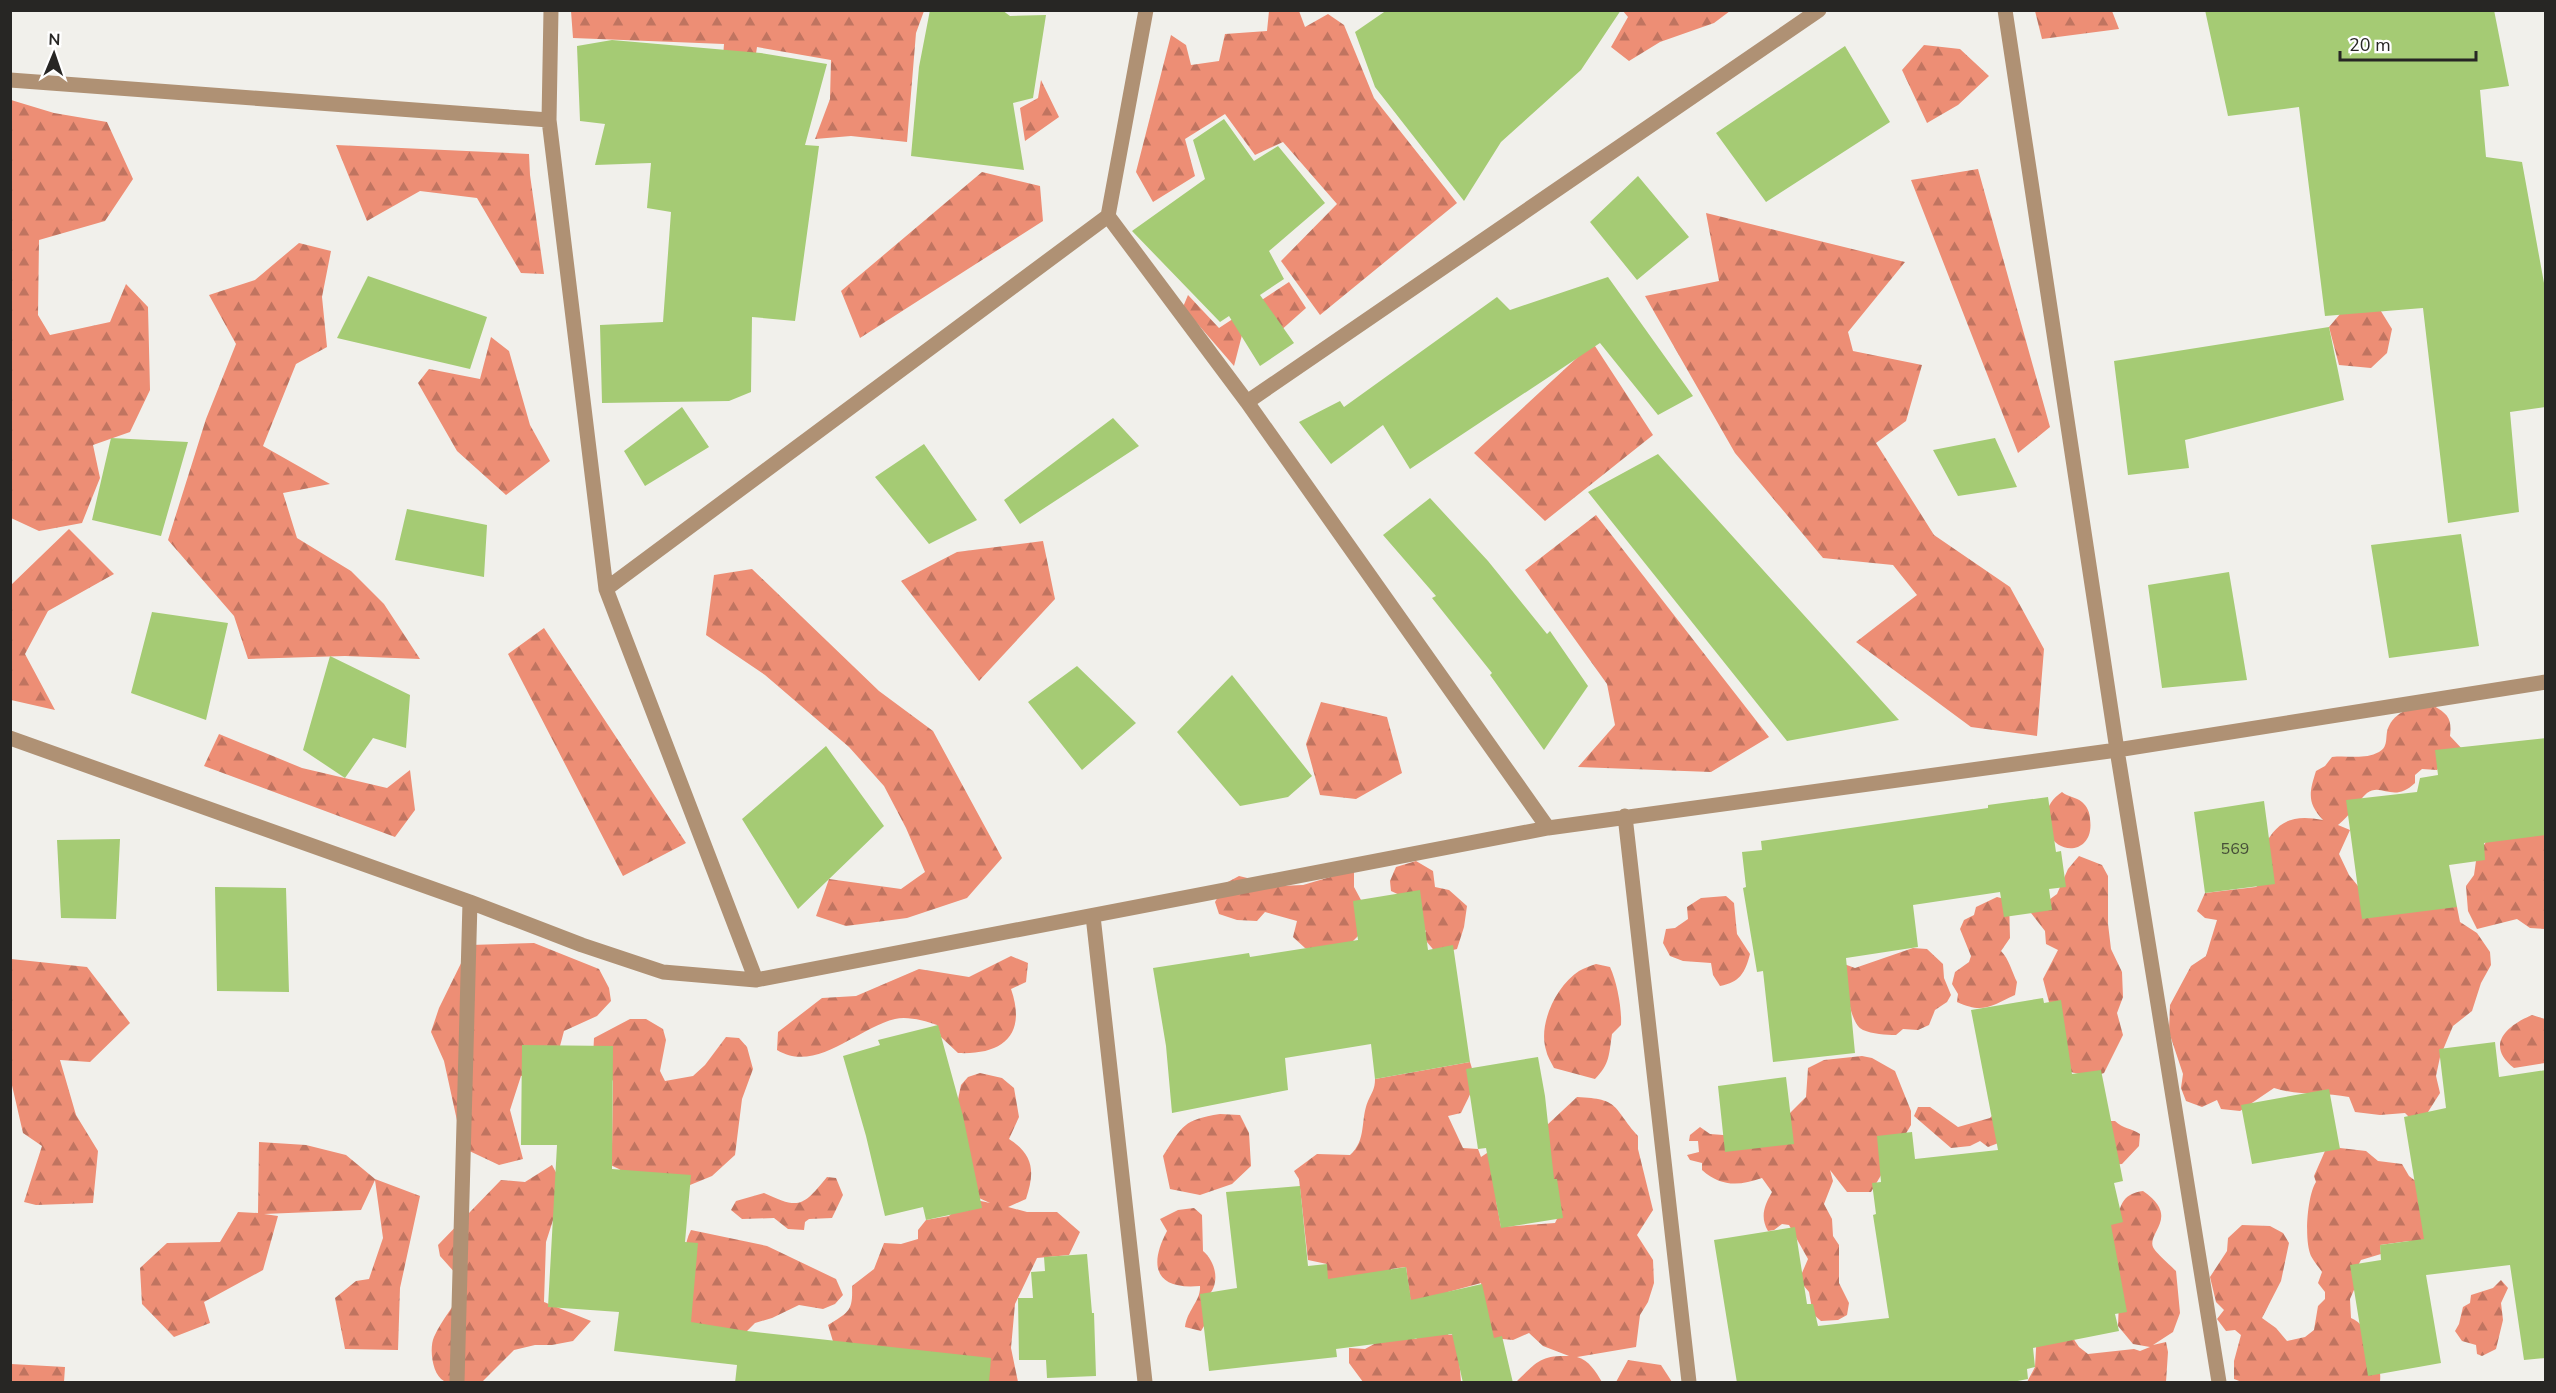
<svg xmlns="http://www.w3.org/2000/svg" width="2556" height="1393" viewBox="0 0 2556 1393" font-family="'Nunito Sans',sans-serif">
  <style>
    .forest { fill: url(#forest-firs); fill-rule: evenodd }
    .building { fill: #a5cb74 }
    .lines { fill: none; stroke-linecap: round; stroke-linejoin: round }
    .minor { stroke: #af9174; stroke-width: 15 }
    .labels { text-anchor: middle; stroke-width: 6; stroke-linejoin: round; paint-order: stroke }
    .number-label { font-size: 16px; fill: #464f38 }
  </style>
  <defs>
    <pattern id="forest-firs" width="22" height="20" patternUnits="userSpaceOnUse" patternTransform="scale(1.5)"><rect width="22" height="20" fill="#ed8e75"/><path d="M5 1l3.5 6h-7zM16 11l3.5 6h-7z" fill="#c07460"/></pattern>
  </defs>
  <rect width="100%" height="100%" fill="#f1f0eb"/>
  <!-- forest -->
  <path class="forest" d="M 571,11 L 924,11 L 916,33 L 907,142 L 851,136 L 815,139 L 830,99 L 831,60 L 757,47 L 748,107 L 720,97 L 724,44 L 573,38 Z
    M 1269,11 L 1299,11 L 1305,27 L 1328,14 L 1344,25 L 1374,98 L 1457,203 L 1320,315 L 1281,261 L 1337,204 L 1283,142 L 1255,155 L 1225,114 L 1185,139 L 1195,176 L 1153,202 L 1136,172 L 1171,35 L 1186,45 L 1191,65 L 1219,61 L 1225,34 L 1267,31 Z
    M 1623,11 L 1730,11 L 1714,23 L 1660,42 L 1629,61 L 1611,47 L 1628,17 Z
    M 2035,11 L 2112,11 L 2119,29 L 2042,39 Z
    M 1924,45 L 1960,49 L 1989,76 L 1958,105 L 1927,123 L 1902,70 Z
    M 1041,80 L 1059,117 L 1025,141 L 1020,108 L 1038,98 Z
    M 11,100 L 54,113 L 107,122 L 133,179 L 105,221 L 39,240 L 38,315 L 50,335 L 110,322 L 126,284 L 148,307 L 150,390 L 130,432 L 93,445 L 100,478 L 82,523 L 39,531 L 11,518 Z
    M 336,145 L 529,154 L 530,175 L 544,274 L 521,273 L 477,198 L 420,191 L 367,221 Z
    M 1978,169 L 2050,427 L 2018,453 L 1911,180 Z
    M 982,172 L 1040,186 L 1043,221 L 860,338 L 841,291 Z
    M 1706,213 L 1905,262 L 1848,332 L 1853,351 L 1922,365 L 1906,421 L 1876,443 L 1934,535 L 2010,587 L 2044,649 L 2037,736 L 1971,727 L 1856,642 L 1917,595 L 1893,565 L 1823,558 L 1735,453 L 1645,296 L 1719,281 Z
    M 299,243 L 331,251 L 322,297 L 327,347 L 296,364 L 263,446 L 330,484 L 283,493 L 297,538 L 351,571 L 384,604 L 420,659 L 345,656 L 248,659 L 234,616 L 168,540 L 206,419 L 236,344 L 209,295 L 255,280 Z
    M 1289,282 L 1306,308 L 1279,332 L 1242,335 L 1234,366 L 1183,307 L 1188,295 L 1219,328 Z
    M 2346,307 L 2379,308 L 2392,329 L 2387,353 L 2371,368 L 2339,365 L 2329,327 Z
    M 491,337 L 509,351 L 530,425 L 550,461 L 506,495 L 457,451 L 418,383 L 429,369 L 480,379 Z
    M 1593,343 L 1653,435 L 1545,521 L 1474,453 Z
    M 1596,515 L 1769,737 L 1711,772 L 1578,767 L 1615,725 L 1607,684 L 1525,570 Z
    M 69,529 L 114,574 L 48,611 L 25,654 L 55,710 L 11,700 L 11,585 Z
    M 1043,541 L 1055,599 L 979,681 L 901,581 L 957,552 Z
    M 752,569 L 879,691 L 933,731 L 1002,858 L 967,898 L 907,918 L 846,926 L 816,916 L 829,879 L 901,889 L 925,872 L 906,828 L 884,786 L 849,747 L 765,675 L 706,635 L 714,575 Z
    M 544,628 L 686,843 L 623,876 L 508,654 Z
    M 1321,702 L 1387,717 L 1402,773 L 1356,799 L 1320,795 L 1306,744 Z
    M 2434,706 C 2448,714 2452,719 2450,736 L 2464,751 L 2444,761 L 2437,770 L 2422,769 L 2415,775 L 2415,783 C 2393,804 2382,782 2367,793 C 2358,801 2350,816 2338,825 L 2350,830 L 2339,854 L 2349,875 L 2358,886 L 2445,899 L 2457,907 L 2460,922 L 2477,933 L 2490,952 L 2491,965 L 2481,983 L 2472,1011 L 2453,1026 L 2440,1057 L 2436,1076 L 2440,1093 L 2428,1112 L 2413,1121 L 2405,1113 L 2380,1115 L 2355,1112 L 2349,1097 C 2323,1092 2299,1096 2274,1088 L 2240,1111 L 2221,1109 L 2217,1100 L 2202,1107 L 2186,1101 L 2181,1088 L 2183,1074 L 2169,1032 L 2170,1005 L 2191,966 L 2206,956 L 2217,920 L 2205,918 L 2197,911 L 2205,893 L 2256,887 L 2270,876 L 2272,862 L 2260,855 C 2274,823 2289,813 2323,820 C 2307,803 2309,793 2316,771 L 2325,766 L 2332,757 C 2348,755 2364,760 2379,752 C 2390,746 2384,735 2389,726 C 2398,708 2417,707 2434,706 Z
    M 219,734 L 302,768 L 387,788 L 410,770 L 415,810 L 395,837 L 204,766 Z
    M 2062,792 C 2068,797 2076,797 2082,802 C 2087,806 2090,813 2090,819 C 2095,853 2059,857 2049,833 C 2047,830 2048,823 2047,819 C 2046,807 2052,799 2062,792 Z
    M 2545,821 L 2545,929 L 2530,928 L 2517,919 L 2477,929 L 2468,911 L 2466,886 L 2474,875 L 2476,861 L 2484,845 L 2490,836 Z
    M 2079,856 L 2102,865 L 2108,876 L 2108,924 L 2111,949 L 2122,972 L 2123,997 L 2117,1013 L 2123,1035 L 2104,1073 L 2092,1077 L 2062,1070 L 2060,1004 L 2049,1002 L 2043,979 L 2058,950 L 2046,944 L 2045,931 L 2031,913 L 2057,894 L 2068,869 Z
    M 1416,861 L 1433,871 L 1435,887 L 1449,890 L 1467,906 L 1464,927 L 1457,949 L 1437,954 L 1422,936 L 1426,931 L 1420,927 L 1404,897 L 1391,891 L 1390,881 L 1396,867 Z
    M 1354,870 L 1354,887 L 1361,900 L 1358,936 L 1348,946 L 1322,950 L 1305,948 L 1293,937 L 1297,921 L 1265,912 L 1257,921 L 1237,920 L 1219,914 L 1215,902 L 1226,883 L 1239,876 L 1280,886 L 1303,885 Z
    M 1726,896 L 1734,903 L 1737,934 L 1750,954 C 1745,973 1740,982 1720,986 L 1713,975 L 1711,963 L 1683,961 L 1670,956 L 1663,943 L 1666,929 L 1675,928 L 1688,919 L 1687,907 L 1701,898 Z
    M 1997,897 L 2009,900 L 2010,938 L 2001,951 C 2009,959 2012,972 2017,982 L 2015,995 C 1991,1006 1983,1014 1957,1002 L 1958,994 L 1952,984 L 1955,972 L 1969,962 L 1971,956 L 1960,929 L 1964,920 L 1974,915 L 1976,907 Z
    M 534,943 L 599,969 L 609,988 L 611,1001 L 597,1016 L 564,1031 L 560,1046 L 531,1075 L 521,1076 L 510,1110 L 523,1159 L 499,1165 L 463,1148 L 444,1061 L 431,1032 L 439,1008 L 470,945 Z
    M 1913,948 L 1927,949 L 1943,964 L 1944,978 L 1951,995 L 1947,1002 L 1935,1010 L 1929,1025 L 1918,1030 L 1903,1029 L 1896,1035 C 1886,1035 1872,1034 1863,1030 C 1848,1023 1846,979 1844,964 L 1855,968 Z
    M 1011,956 L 1028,963 L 1026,982 L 1011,989 C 1027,1035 1003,1055 958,1053 L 941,1037 L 937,1025 C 925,1021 908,1016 895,1019 C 857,1028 816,1074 777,1050 L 778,1032 L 822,998 L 856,996 L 919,969 L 969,977 Z
    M 11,959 L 87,967 L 130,1023 L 90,1062 L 60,1060 L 76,1115 L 98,1151 L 93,1203 L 36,1205 L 24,1202 L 42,1146 L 23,1133 L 11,1081 Z
    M 1596,964 L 1610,967 C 1617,982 1622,1009 1621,1025 L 1612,1034 C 1609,1054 1610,1064 1595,1079 L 1554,1068 C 1551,1062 1547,1056 1546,1050 C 1538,1024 1556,986 1579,971 C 1584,968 1590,966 1596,964 Z
    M 2532,1015 L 2545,1019 L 2545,1063 L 2514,1068 C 2485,1045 2506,1026 2532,1015 Z
    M 630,1019 L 646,1019 L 663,1029 L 666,1040 L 660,1071 L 665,1081 L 693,1076 L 705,1065 L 726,1037 L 739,1038 L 747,1047 L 753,1069 L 742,1099 L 735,1155 L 712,1176 L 690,1185 L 641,1184 L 619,1169 L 589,1155 L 612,1146 L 613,1081 L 593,1058 L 594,1038 Z
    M 1862,1056 L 1872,1058 L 1895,1071 L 1911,1111 L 1911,1125 L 1871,1192 L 1847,1192 L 1830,1170 L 1833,1181 L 1824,1204 L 1832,1219 L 1833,1236 L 1839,1245 L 1839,1283 L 1849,1303 L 1847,1315 L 1838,1320 L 1821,1321 L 1813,1314 L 1809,1292 L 1799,1280 L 1808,1259 L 1789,1225 L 1782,1224 L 1774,1230 L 1768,1231 C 1760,1217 1764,1206 1772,1192 L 1762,1178 C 1739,1186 1721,1187 1702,1170 L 1702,1163 L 1690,1160 L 1687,1155 L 1699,1152 L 1698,1141 L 1689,1141 L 1690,1135 L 1700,1127 L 1710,1134 L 1723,1135 L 1790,1113 L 1806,1097 L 1808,1068 L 1824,1060 Z
    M 1470,1062 C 1478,1085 1471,1092 1461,1113 L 1448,1116 L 1463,1148 L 1478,1149 L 1481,1157 L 1508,1139 L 1531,1140 L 1577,1097 C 1621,1099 1612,1107 1638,1136 L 1638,1149 L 1653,1210 L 1637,1235 L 1653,1260 L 1654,1283 L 1648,1302 L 1640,1315 L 1636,1347 L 1577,1357 C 1589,1360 1596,1372 1602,1382 L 1516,1382 C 1536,1363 1539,1355 1569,1356 L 1543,1346 L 1529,1333 L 1513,1340 L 1493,1338 L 1481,1283 L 1448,1292 L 1455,1323 L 1448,1335 L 1457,1334 L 1461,1382 L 1363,1382 L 1349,1363 L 1349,1348 L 1365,1349 L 1385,1338 L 1416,1339 L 1421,1334 L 1413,1319 L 1406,1267 L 1391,1269 L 1392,1277 L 1321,1294 L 1327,1264 L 1308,1260 L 1299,1179 L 1294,1171 L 1317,1154 L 1350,1155 C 1367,1140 1360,1120 1368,1101 C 1372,1092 1375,1089 1375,1079 ZM 1557,1179 L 1554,1193 C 1562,1205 1562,1210 1555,1223 L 1501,1227 L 1496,1200 L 1534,1182 Z
    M 980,1073 L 1002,1078 L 1014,1088 L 1019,1117 L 1009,1139 C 1034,1155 1035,1172 1026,1199 L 1008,1207 L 1027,1212 L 1057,1212 L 1080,1232 L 1069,1255 L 1037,1258 L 1015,1304 L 1011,1348 L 1018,1382 L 953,1382 L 835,1348 L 828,1325 C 849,1312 853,1311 852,1286 L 874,1269 L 884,1243 L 901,1244 L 918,1239 L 918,1230 L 926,1220 L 949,1216 L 967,1198 L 990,1203 L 979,1198 L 954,1119 L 961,1085 L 968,1077 Z
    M 2005,1102 L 2001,1142 L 1988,1147 L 1980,1141 L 1970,1146 L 1951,1148 L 1914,1116 L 1918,1107 L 1930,1107 L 1958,1127 L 1990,1118 Z
    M 1220,1114 L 1240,1115 L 1249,1133 L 1251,1166 L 1232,1184 L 1200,1195 L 1170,1189 L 1163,1156 C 1183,1125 1183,1120 1220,1114 Z
    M 2106,1121 L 2115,1121 C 2123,1129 2131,1128 2140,1134 L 2139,1146 L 2122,1164 L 2111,1165 Z
    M 259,1142 L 306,1145 L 346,1155 L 375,1179 L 420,1196 L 400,1288 L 398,1350 L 345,1349 L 335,1298 L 356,1281 L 369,1279 L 383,1238 L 375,1180 L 361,1210 L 264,1214 L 278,1216 L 263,1270 L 204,1302 L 210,1323 L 174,1337 L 142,1304 L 140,1268 L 167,1243 L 220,1242 L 238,1212 L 258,1213 Z
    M 2340,1148 L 2366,1151 L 2378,1161 L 2402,1164 L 2409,1176 L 2422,1186 L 2427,1243 L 2409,1241 L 2380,1245 L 2381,1254 L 2361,1260 L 2352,1276 L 2357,1283 L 2350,1299 L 2351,1318 C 2372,1327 2382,1361 2380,1382 L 2242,1382 L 2234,1379 L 2234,1361 L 2241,1335 L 2235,1330 L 2226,1331 L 2217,1319 L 2224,1310 L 2216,1302 L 2210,1277 L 2227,1251 L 2228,1238 L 2242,1225 L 2270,1226 L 2283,1233 L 2289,1243 L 2281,1281 L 2262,1318 L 2276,1328 L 2287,1341 L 2305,1337 L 2314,1330 L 2318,1306 L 2325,1299 L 2325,1292 L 2318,1283 L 2322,1272 C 2319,1267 2314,1262 2311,1256 C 2304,1241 2307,1196 2316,1182 L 2314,1176 L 2325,1151 Z
    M 552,1165 L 560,1180 L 554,1217 L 546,1242 L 544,1302 L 591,1321 L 573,1341 L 552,1345 L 535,1345 L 514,1350 L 482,1382 C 471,1382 454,1386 444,1381 C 432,1375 429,1348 434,1337 C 442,1319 457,1303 465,1284 L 440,1256 L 438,1245 L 501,1180 L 525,1182 Z
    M 827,1177 L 836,1178 L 843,1195 L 832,1218 L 809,1219 L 805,1222 L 804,1230 L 788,1229 L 774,1218 L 742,1219 L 731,1210 L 736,1201 L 764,1193 C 800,1210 803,1206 827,1177 Z
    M 2143,1191 C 2181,1217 2147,1232 2153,1247 C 2155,1252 2171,1266 2176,1271 L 2180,1313 L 2173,1332 L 2153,1345 L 2166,1342 L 2168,1352 L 2166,1382 L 2027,1382 L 2035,1367 L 2037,1331 L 2067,1329 L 2079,1347 L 2088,1354 L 2134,1349 L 2140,1351 L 2150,1347 L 2133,1344 L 2118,1326 L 2119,1301 L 2101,1227 L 2117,1220 C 2121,1202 2124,1194 2143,1191 Z
    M 1194,1208 L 1202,1215 L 1203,1251 C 1216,1262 1221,1284 1207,1297 L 1204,1326 L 1201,1331 L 1185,1327 C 1187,1310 1201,1301 1200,1286 C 1156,1290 1148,1267 1167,1231 L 1160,1219 L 1178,1210 Z
    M 691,1230 L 767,1246 L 836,1279 L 843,1295 L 835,1304 L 823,1309 L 799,1305 L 772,1318 L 755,1323 L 740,1338 L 696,1342 L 685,1316 C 707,1288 673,1264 691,1230 Z
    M 2501,1280 L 2508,1288 L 2501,1303 L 2503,1320 L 2496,1349 L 2482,1356 L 2477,1354 L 2476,1345 L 2462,1341 L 2455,1331 L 2459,1324 L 2463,1307 L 2470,1303 L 2471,1295 L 2493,1288 Z
    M 1628,1360 L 1661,1365 L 1672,1382 L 1616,1382 Z
    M 11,1364 L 65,1367 L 64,1382 L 11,1382 Z"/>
  <!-- building -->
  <path class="building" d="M 930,10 L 1002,10 L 1010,16 L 1046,15 L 1033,98 L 1013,103 L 1024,170 L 911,156 L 919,67 Z
    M 1387,10 L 1621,10 L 1581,70 L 1501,142 L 1464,201 L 1375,87 L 1355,32 Z
    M 2205,10 L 2494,10 L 2509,86 L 2480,90 L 2486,157 L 2522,162 L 2546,294 L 2546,407 L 2510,412 L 2519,512 L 2448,523 L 2423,308 L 2325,316 L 2299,107 L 2228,116 Z
    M 612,40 L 761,53 L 827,64 L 805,145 L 819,146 L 795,321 L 752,317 L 751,392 L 729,401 L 602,403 L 600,325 L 663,322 L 671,212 L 647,208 L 651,163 L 595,165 L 605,124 L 580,121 L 577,46 Z
    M 1845,46 L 1890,122 L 1766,202 L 1716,133 Z
    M 1224,119 L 1254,161 L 1278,146 L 1325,203 L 1269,251 L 1284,279 L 1260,295 L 1294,343 L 1260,366 L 1229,316 L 1220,322 L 1132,231 L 1205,179 L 1193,140 Z
    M 1638,176 L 1689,237 L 1637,280 L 1590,222 Z
    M 368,276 L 487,317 L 470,369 L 337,338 Z
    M 1608,277 L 1693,396 L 1658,415 L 1600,343 L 1410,469 L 1383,425 L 1331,464 L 1299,422 L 1340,401 L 1344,407 L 1497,297 L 1510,310 Z
    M 2329,327 L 2344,400 L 2185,440 L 2189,468 L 2128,475 L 2114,361 Z
    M 682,407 L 709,447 L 645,486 L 624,451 Z
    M 1113,418 L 1139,446 L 1020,524 L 1004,500 Z
    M 111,438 L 188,442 L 161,536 L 92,520 Z
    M 1995,438 L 2017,487 L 1958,496 L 1933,450 Z
    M 924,444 L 977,520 L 929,544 L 875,477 Z
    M 1658,454 L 1899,720 L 1787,741 L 1588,492 Z
    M 1430,498 L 1488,561 L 1547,634 L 1550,631 L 1588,686 L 1544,750 L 1490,675 L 1492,673 L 1432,598 L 1436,596 L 1383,535 Z
    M 407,509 L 487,525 L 484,577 L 395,560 Z
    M 2461,534 L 2479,646 L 2389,658 L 2371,545 Z
    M 2229,572 L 2247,680 L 2162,688 L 2148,585 Z
    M 152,612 L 228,623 L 206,720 L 131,693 Z
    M 330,656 L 410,695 L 406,748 L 373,738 L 345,778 L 303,750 Z
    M 1077,666 L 1136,723 L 1082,770 L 1028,702 Z
    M 1232,675 L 1312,776 L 1288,797 L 1240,806 L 1177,732 Z
    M 2546,738 L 2546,835 L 2484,843 L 2485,860 L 2449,865 L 2457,907 L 2362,919 L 2346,800 L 2417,792 L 2420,778 L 2438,775 L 2435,750 Z
    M 826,746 L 884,826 L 798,909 L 742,819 Z
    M 2048,797 L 2056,852 L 2061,851 L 2066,887 L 2049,889 L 2052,910 L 2004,917 L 2000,892 L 1913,905 L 1918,947 L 1846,958 L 1855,1053 L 1773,1062 L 1763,971 L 1757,972 L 1743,888 L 1746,887 L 1742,852 L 1762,850 L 1761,841 L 1988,808 L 1988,805 Z
    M 2264,801 L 2275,884 L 2205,893 L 2194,812 Z
    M 120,839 L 116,919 L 61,918 L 57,840 Z
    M 215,887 L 286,888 L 289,992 L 217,991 Z
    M 1420,890 L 1428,950 L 1453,945 L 1470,1062 L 1375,1079 L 1371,1044 L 1285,1058 L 1288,1090 L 1172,1113 L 1166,1046 L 1153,968 L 1249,953 L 1250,957 L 1358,940 L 1353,901 Z
    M 2043,998 L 2044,1003 L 2061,1000 L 2072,1074 L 2101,1070 L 2123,1181 L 2114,1183 L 2123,1222 L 2111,1225 L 2127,1312 L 2115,1314 L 2119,1331 L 2033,1348 L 2035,1367 L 2027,1369 L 2028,1379 L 2007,1383 L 1737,1383 L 1714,1240 L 1795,1227 L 1807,1304 L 1813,1304 L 1818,1326 L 1889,1318 L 1873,1215 L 1876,1214 L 1872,1183 L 1881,1182 L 1877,1136 L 1912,1132 L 1915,1159 L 1998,1150 L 1971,1010 Z
    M 938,1025 L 963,1116 L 982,1208 L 926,1220 L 923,1207 L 885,1216 L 866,1136 L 843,1056 L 880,1045 L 878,1040 Z
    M 2495,1042 L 2499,1077 L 2546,1070 L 2546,1358 L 2524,1360 L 2510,1265 L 2426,1275 L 2441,1363 L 2368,1376 L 2350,1265 L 2381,1260 L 2380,1245 L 2424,1239 L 2404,1117 L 2446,1108 L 2439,1049 Z
    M 522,1045 L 613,1046 L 612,1169 L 691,1175 L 685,1242 L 698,1243 L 691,1322 L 747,1331 L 991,1358 L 989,1383 L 735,1383 L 737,1365 L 614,1351 L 619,1312 L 548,1307 L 557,1145 L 521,1145 Z
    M 1538,1057 L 1545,1096 L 1554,1179 L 1557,1179 L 1563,1218 L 1501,1228 L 1486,1148 L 1478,1149 L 1466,1069 Z
    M 1786,1077 L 1794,1144 L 1725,1152 L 1718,1086 Z
    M 2329,1089 L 2340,1149 L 2252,1164 L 2241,1105 Z
    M 1300,1186 L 1308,1266 L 1327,1264 L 1328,1279 L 1406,1267 L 1411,1300 L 1482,1284 L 1494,1338 L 1502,1336 L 1513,1383 L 1463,1383 L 1452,1334 L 1336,1349 L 1337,1357 L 1209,1371 L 1200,1294 L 1237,1288 L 1226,1192 Z
    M 1087,1254 L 1092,1313 L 1094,1313 L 1096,1376 L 1047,1378 L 1046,1360 L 1019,1360 L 1018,1298 L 1033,1298 L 1031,1272 L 1045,1271 L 1044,1257 Z"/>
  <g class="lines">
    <!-- minor -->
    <path class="minor" d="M 551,10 L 549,120 L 606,589 L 756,980
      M 1146,10 L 1108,216 L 1247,402 L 1548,828
      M 2005,10 L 2117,750 L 2219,1382
      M 10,80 L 549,120
      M 1247,402 L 1819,10
      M 606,589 L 1108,216
      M 10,738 L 470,902 L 582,945 L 663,972 L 756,980 L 1548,828 L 2117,750 L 2546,682
      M 1625,816 L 1689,1382
      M 1093,916 L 1145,1382
      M 457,1382 L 470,902"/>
  </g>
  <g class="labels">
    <!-- number labels -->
    <g class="number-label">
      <text x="2235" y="854">569</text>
    </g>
  </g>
  <!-- border -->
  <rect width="2556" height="1393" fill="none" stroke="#272624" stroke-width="24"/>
  <!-- north arrow -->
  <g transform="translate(54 54) rotate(2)" stroke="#ffffff" stroke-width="4.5" paint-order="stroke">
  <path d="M0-4.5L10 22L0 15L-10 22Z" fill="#272624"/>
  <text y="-9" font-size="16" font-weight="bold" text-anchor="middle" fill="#272624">N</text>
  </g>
  <!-- scale -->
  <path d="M2340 51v9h136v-9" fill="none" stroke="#272624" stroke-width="3"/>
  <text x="2349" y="51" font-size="18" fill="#272624" stroke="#ffffff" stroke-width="4.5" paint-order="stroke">20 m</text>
</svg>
